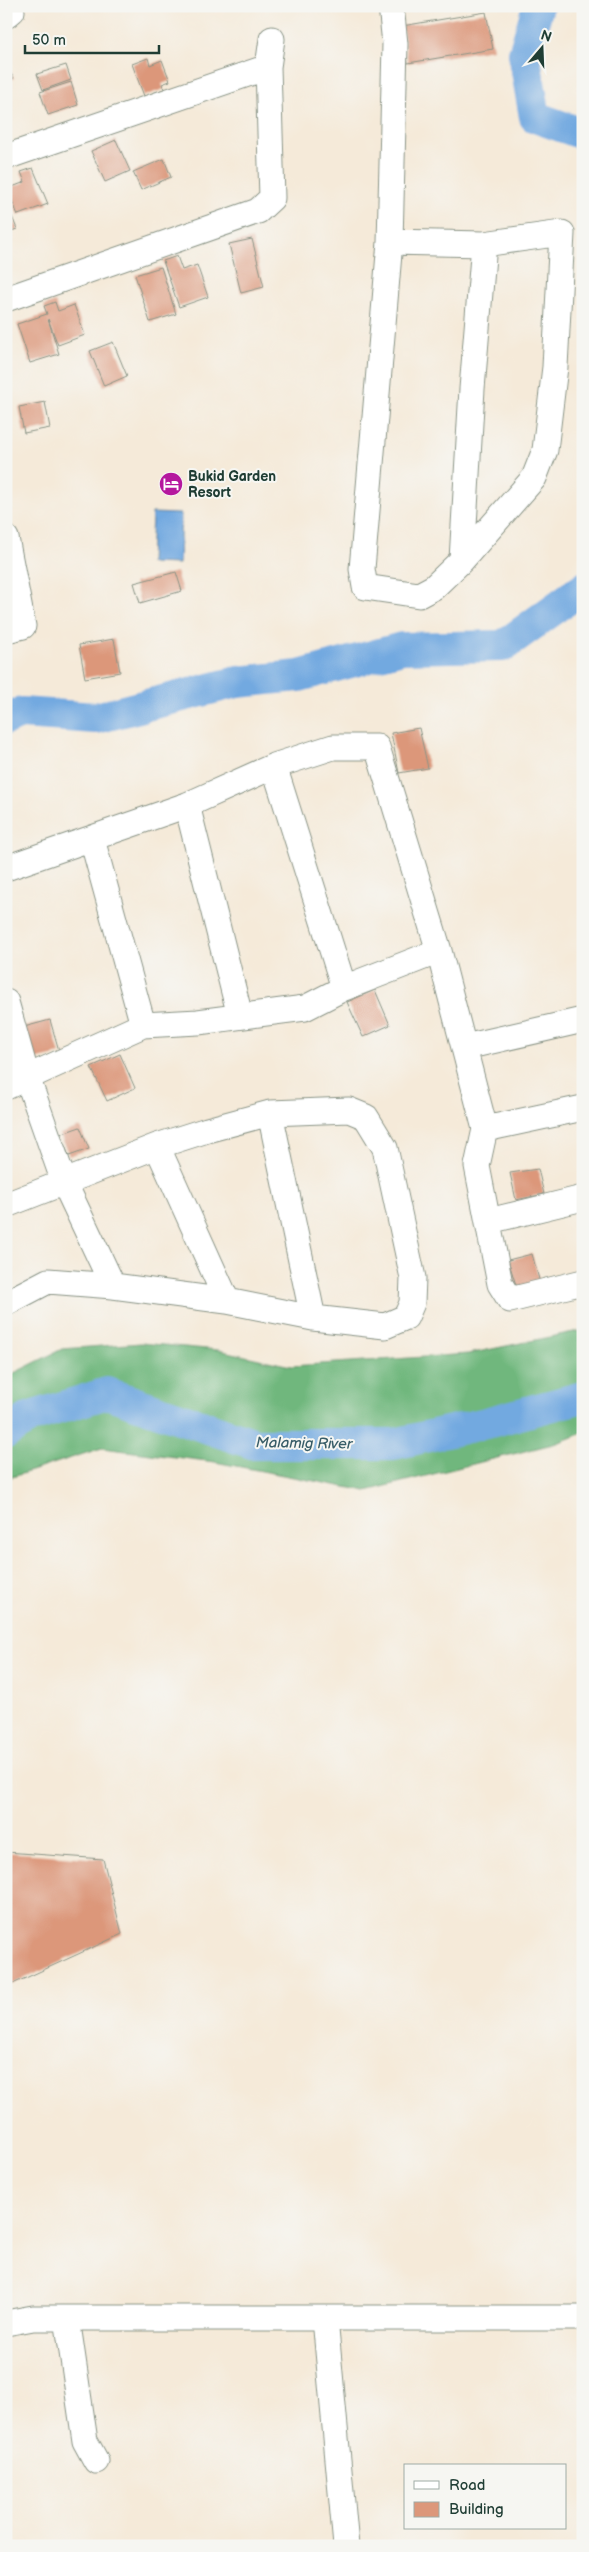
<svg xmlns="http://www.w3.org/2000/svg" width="589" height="2552" viewBox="0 0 589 2552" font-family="'Balsamiq Sans',sans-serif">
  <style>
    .forest { fill: #6fb77d; stroke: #477a58 }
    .water { fill: #72a9e0; stroke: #48738a }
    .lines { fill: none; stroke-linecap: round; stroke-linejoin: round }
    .river { stroke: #72a9e0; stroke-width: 32 }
    .building { fill: #dc977a }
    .minor-casing { stroke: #8a9486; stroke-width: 27 }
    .minor { stroke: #fff; stroke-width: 25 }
    .labels { text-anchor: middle; stroke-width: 4; stroke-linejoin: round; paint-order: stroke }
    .poi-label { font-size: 14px; font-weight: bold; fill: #1f3d34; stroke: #f6f6f2; text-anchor: start }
    .water-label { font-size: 15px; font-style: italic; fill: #385d68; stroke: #f6f6f2 }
  </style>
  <rect width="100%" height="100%" fill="#f6f6f2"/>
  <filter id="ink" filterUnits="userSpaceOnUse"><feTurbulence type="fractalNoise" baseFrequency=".02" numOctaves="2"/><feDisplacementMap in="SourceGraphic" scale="10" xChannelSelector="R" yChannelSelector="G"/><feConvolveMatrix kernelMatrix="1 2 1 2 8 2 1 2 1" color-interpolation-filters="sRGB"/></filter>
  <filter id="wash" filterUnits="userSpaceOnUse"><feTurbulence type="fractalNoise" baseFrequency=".0096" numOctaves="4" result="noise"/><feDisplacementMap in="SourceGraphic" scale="20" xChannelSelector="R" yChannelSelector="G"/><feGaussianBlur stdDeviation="1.12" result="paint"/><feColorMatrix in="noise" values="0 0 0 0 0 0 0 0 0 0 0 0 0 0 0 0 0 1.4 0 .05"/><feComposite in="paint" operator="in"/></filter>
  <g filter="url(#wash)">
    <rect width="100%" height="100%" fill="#f5ead9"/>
    <!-- forest -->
    <path class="forest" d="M 583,1330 L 583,1433 L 557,1443 L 366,1491 L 215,1462 L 102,1448 L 6,1479 L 6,1377 L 62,1349 L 141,1343 L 218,1350 L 291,1366 L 468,1354 Z"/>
    <!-- water -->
    <path class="water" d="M 152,513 L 181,514 L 179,564 L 150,563 Z"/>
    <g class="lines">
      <!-- river -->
      <path class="river" d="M 538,6 L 524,54 L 535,117 L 583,134
        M 6,719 L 21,713 L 96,718 L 237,682 L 299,676 L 402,648 L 503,646 L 583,588
        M 6,1433 L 31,1417 L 107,1393 L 255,1444 L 394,1444 L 486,1423 L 583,1397"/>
    </g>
    <g id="blocks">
      <!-- building -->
      <path class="building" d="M 486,12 L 493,49 L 408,63 L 402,26 Z
        M 148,58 L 150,65 L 162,60 L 170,81 L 162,84 L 164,89 L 144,96 L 132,64 Z
        M 66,65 L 71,80 L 43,90 L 37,74 Z
        M 6,67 L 14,78 L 6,84 Z
        M 71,82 L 78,105 L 48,115 L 40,92 Z
        M 116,140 L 130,171 L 105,182 L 91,151 Z
        M 164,159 L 171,177 L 141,190 L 133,172 Z
        M 33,168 L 48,204 L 18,215 L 7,189 L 25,182 L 21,172 Z
        M 6,202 L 17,229 L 6,233 Z
        M 252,239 L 264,287 L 241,293 L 229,244 Z
        M 177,256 L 182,270 L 197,265 L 208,297 L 179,307 L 163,261 Z
        M 161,267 L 176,314 L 150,322 L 135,275 Z
        M 55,302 L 58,311 L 74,305 L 85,335 L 58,345 L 48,319 L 59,354 L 30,363 L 17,324 L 47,314 L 44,306 Z
        M 113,342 L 127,376 L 104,386 L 90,351 Z
        M 45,402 L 50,428 L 24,433 L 19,407 Z
        M 176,572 L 182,591 L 140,603 L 134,583 Z
        M 114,639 L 120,672 L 85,678 L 79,645 Z
        M 419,728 L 428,768 L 399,773 L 391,733 Z
        M 375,990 L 390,1025 L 363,1037 L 347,1002 Z
        M 50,1020 L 60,1054 L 35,1060 L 24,1027 Z
        M 120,1054 L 135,1088 L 107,1101 L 91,1067 Z
        M 80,1127 L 89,1149 L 69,1156 L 60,1134 Z
        M 538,1169 L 544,1194 L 516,1200 L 510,1173 Z
        M 532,1254 L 540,1283 L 517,1288 L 508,1260 Z
        M 6,1852 L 103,1859 L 122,1934 L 6,1987 Z"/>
    </g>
  </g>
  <g filter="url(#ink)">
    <use href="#blocks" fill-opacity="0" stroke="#8a9486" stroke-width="1"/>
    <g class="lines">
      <!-- minor casing -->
      <g class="minor-casing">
        <path id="minor" d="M 6,16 L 12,11
          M 6,157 L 268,67
          M 390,242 L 484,244 L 562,233 L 555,367 L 545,450 L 534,478 L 462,560 L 434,587 L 419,595 L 365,587 L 362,569 L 390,242 L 395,44 L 391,6
          M 6,299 L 258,211 L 272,198 L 268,67 L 272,39
          M 6,538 L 23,626 L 6,630
          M 462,560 L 472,389 L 484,244
          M 274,766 L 344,988
          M 187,805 L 240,1016
          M 92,839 L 143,1025
          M 6,868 L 187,805 L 274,766 L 333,747 L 377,747 L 439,951 L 485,1129 L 477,1166 L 500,1284 L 510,1300 L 583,1282
          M 6,1002 L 27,1077 L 64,1182 L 113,1286
          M 465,1047 L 583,1020
          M 6,1087 L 143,1025 L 198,1022 L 305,1008 L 344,988 L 439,951
          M 270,1113 L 313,1318
          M 485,1129 L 583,1108
          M 157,1146 L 227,1301
          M 6,1205 L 157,1146 L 207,1130 L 270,1113 L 349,1110 L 366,1117 L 385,1148 L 413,1278 L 412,1303 L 406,1317 L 385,1326 L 313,1318 L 227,1301 L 113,1286 L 48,1281 L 6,1303
          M 489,1221 L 583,1198
          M 67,2318 L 85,2441 L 96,2461
          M 325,2319 L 346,2546
          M 6,2323 L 33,2318 L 583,2318"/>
      </g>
      <!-- minor -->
      <use href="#minor" class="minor"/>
    </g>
  </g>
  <!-- icons -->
  <defs>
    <g id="hotel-disc" transform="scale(1.25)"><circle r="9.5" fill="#b5179e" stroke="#f6f6f2"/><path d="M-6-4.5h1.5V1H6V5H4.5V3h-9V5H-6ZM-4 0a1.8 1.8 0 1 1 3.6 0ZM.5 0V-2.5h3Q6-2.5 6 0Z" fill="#fff"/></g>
  </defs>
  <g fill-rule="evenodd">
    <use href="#hotel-disc" x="171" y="484"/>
  </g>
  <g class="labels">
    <!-- poi labels -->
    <g class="poi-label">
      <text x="188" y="481">Bukid Garden<tspan x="188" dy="16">Resort</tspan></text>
    </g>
    <!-- water labels -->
    <g class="water-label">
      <text transform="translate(304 1443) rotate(1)" y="5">Malamig River</text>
    </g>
  </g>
  <!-- margin -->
  <rect width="589" height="2552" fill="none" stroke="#f6f6f2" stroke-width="25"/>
  <!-- legend -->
  <rect x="404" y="2464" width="162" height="65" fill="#f6f6f2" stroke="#a0aca6"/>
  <rect x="414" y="2481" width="25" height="8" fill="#ffffff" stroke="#a0aca6"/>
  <text x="449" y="2490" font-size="15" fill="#1f3d34">Road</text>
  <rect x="414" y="2502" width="25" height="15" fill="#dc977a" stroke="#a0aca6"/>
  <text x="449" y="2514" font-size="15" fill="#1f3d34">Building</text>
  <!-- north arrow -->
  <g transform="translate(542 48) rotate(19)" stroke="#f6f6f2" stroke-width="4" paint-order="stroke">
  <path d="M0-4L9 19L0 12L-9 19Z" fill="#1f3d34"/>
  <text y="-8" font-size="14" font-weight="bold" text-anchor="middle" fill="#1f3d34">N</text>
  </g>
  <!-- scale -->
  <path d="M25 45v8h134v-8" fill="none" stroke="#1f3d34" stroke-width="2.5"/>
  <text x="32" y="45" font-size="15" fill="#1f3d34" stroke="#f6f6f2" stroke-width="4" paint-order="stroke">50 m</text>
</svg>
